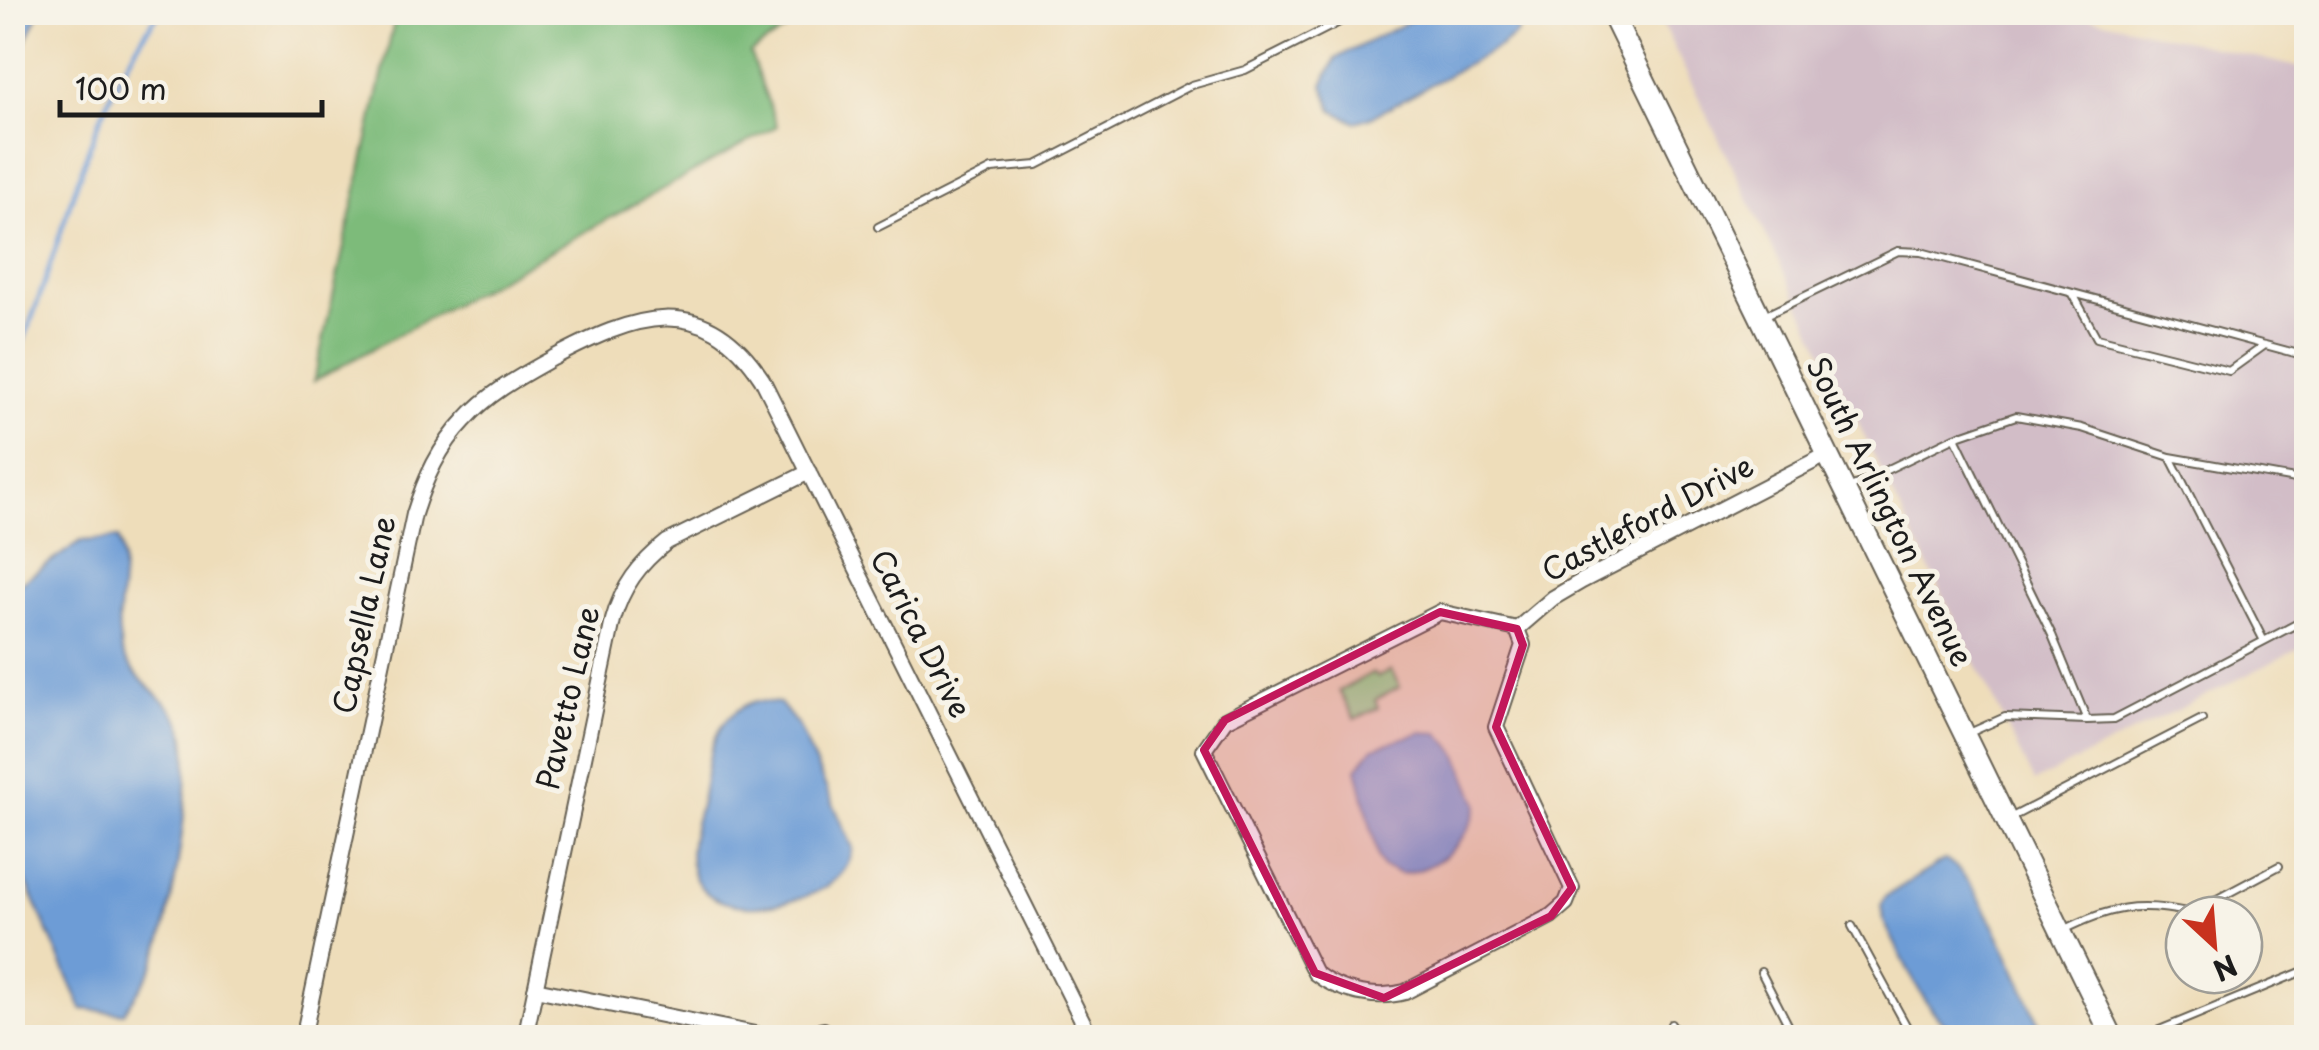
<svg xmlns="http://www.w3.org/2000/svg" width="2319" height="1050" viewBox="0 0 2319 1050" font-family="'Playpen Sans',sans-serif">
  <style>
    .industrial { fill: #d2bdc7 }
    .green { fill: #9cdb90; stroke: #5c7c56; stroke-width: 2.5 }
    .forest { fill: #7dbb7a; stroke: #4c6c4b; stroke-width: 2.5 }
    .water { fill: #6d9cd6; stroke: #445c79; stroke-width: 2.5 }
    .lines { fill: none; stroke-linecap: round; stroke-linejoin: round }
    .stream { stroke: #6d9cd6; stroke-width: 5 }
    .service-casing { stroke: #666053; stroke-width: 10 }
    .minor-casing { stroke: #666053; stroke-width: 18 }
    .secondary-casing { stroke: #666053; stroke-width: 24 }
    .service { stroke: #fff; stroke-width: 6 }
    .minor { stroke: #fff; stroke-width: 14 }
    .secondary { stroke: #fff; stroke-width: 20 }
    .marked { fill: #c2185b; fill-opacity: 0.2; stroke: #c2185b; stroke-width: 8; stroke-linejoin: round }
    .labels { text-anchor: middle; stroke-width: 10; stroke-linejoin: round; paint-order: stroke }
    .street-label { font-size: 30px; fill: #1c1c1c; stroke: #f7f3e8 }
  </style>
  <rect width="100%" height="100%" fill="#f7f3e8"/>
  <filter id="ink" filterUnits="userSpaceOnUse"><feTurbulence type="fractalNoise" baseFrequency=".01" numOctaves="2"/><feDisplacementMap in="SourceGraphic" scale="20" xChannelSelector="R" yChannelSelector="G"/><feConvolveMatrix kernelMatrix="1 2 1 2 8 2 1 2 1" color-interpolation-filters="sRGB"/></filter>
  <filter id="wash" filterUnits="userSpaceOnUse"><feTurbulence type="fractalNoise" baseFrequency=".0048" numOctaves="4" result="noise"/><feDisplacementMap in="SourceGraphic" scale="40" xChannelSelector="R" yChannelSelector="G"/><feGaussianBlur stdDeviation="2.25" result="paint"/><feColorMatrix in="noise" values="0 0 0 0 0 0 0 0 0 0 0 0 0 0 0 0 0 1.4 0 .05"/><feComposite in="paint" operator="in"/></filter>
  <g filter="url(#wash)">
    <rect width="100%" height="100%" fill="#eeddba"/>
    <!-- industrial -->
    <path class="industrial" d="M 1657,13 L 2070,13 L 2306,69 L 2306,645 L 2034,782 Z"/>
    <!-- green -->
    <path class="green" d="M 1391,670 L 1400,687 L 1375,700 L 1378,708 L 1355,719 L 1339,691 L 1372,673 L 1378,677 Z"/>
    <!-- forest -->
    <path class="forest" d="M 396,13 L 396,12 L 812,13 L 750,53 L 777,126 L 314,381 Z"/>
    <!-- water -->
    <path class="water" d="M 13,12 L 39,13 L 13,70 L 12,13 Z
      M 1425,13 L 1520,13 L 1522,20 L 1516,34 L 1501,46 L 1373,116 L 1356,122 L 1333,111 L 1323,85 L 1335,59 Z
      M 118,538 C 131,575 111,614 122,651 C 131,679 166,696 180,721 C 200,758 171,929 152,968 C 145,983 133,998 124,1013 L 82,1009 L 13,852 L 13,588 L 81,541 Z
      M 756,701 L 780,703 L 799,727 L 853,848 C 849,875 826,890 801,898 C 764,910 700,916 691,864 C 687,843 698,816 702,796 C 706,774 709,748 720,729 C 728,716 742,705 756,701 Z
      M 1422,732 L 1439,733 L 1457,753 L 1478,804 C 1469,841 1440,869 1401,874 L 1383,867 L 1378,858 L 1357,768 L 1373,748 Z
      M 1944,860 C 1973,864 2026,995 2040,1025 L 2038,1037 C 2011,1038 1975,1041 1951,1028 C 1925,1014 1898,947 1883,920 L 1881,904 L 1885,897 Z"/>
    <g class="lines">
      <!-- stream -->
      <path class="stream" d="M 12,367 C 64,252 82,113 160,12"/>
    </g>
  </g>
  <g filter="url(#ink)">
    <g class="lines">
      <!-- service casing -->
      <g class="service-casing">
        <path id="service" d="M 1324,12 L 1331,27
          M 878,227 L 992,169 L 1037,165 L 1192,85 L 1245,70 L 1359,12
          M 2073,294 L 2097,338 L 2229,371 L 2265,345
          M 1762,317 L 1898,251 L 1921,252 L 2306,356
          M 2170,457 L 2306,481
          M 1847,489 L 1955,437 L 2052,635 L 2087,720 L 2114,719 L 2264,641 L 2170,457 L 2082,428 L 2016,416 L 1955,437
          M 2264,641 L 2306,619
          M 1967,734 L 2005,717 L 2087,720
          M 2012,817 L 2202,719
          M 1852,926 L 1913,1038
          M 2062,931 C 2109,907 2138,901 2191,913 L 2279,866
          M 1761,972 L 1795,1038
          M 1671,1024 L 1678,1038
          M 2140,1038 L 2306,970"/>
      </g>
      <!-- minor casing -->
      <g class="minor-casing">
        <path id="minor" d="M 1517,629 L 1523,645 L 1496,727 L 1572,888 L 1566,903 L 1551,916 L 1405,992 C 1376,1000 1339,992 1315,973 L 1204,750 L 1225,720 L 1440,612 L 1517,629 L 1553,598 L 1582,581 L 1828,454
          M 535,989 L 774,1038
          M 303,1038 L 414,514 C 425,479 439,447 465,420 C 490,392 521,376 553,358 C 632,316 703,288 762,379 L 1091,1038
          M 525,1038 L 613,620 C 622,587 639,564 667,542 L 809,472
          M 778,1038 L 824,1030"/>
      </g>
      <!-- secondary casing -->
      <g class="secondary-casing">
        <path id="secondary" d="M 1611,12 L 2113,1038"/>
      </g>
      <!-- service -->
      <use href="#service" class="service"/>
      <!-- minor -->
      <use href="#minor" class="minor"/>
      <!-- secondary -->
      <use href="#secondary" class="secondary"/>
    </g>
  </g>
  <!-- marked area -->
  <path class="marked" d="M 1440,612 L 1517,629 L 1523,645 L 1496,727 L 1572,888 L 1551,916 L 1384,998 L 1315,973 L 1204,750 L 1225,720 Z"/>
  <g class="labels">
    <!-- street labels -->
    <g class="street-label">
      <text transform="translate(1889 512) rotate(64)" y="10">South Arlington Avenue</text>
      <text transform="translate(1648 519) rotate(-28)" y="10">Castleford Drive</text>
      <text transform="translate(365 615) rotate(-78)" y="10">Capsella Lane</text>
      <text transform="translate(920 634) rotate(63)" y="10">Carica Drive</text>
      <text transform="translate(569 698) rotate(-77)" y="10">Pavetto Lane</text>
    </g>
  </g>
  <!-- margin -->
  <rect width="2319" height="1050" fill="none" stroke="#f7f3e8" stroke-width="50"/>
  <!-- north arrow -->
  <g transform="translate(2214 945) rotate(154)"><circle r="48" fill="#f7f3e8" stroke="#9f9d96" stroke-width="2.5"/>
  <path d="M0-8L18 38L0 25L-18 38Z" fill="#c8321e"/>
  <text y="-15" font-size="28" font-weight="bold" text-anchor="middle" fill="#1c1c1c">N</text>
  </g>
  <!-- scale -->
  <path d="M60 100v15h262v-15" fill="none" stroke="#1c1c1c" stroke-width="5"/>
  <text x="75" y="100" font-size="30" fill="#1c1c1c" stroke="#f7f3e8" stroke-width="8" paint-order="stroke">100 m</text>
</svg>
